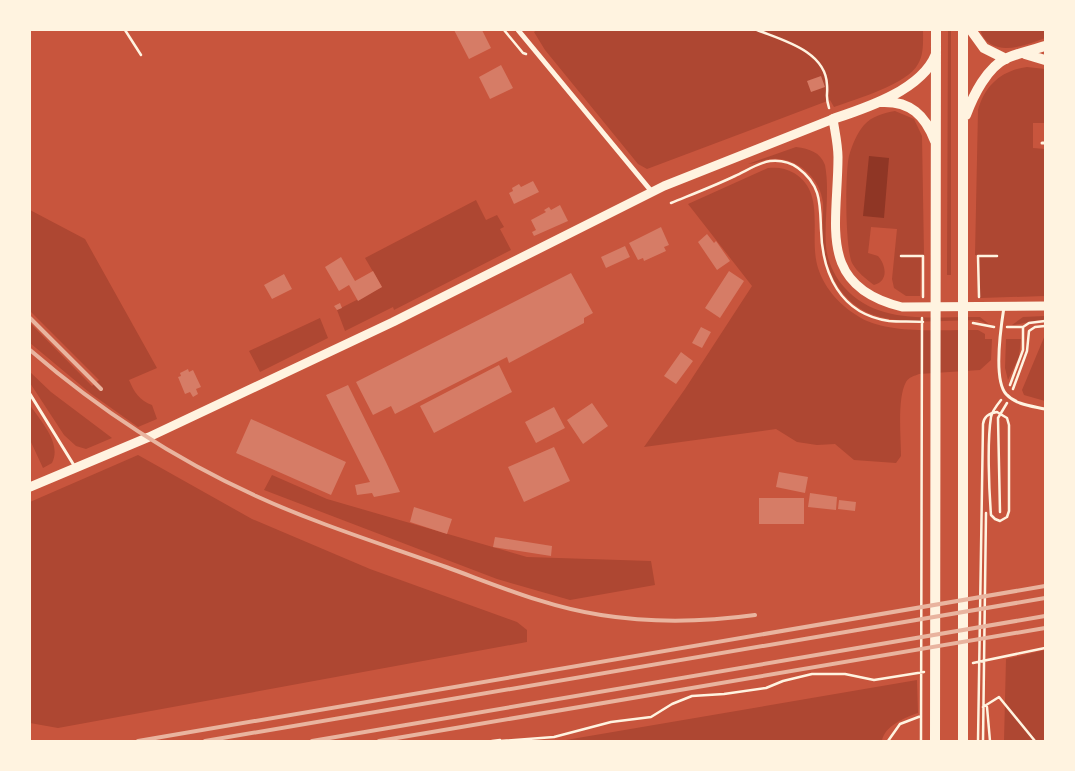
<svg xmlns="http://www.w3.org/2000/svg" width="1075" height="771" viewBox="0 0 1075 771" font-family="'Archivo Narrow',sans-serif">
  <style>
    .green { fill: #ae4732 }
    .water { fill: #8f3625 }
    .building { fill: #d67c66 }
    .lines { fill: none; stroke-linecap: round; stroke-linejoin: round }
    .path { stroke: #fff3e0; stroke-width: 2.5 }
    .service { stroke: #fff3e0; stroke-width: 3 }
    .minor { stroke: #fff3e0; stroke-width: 5 }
    .secondary { stroke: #fff3e0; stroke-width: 9 }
    .primary { stroke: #fff3e0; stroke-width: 10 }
    .rail { stroke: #e9b49f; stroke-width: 4 }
  </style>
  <rect width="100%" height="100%" fill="#c8553d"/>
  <!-- green -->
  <path class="green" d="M 537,30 L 923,30 C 923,42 924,54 918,64 C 908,84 856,99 834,107 L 830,100 L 647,169 L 638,164 L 545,50 L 534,32 Z
    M 948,30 L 951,30 L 951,275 L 947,275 Z
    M 980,30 L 1045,30 L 1045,38 C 1025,46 990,59 980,30 Z
    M 1027,67 L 1045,69 L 1045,123 L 1033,123 L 1033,148 L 1045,149 L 1045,296 L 980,298 L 979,255 L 975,255 L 978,110 C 985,85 1002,70 1027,67 Z
    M 895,111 L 914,119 L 922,136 L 924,255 L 921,255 L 920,296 L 906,296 L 894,288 L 892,279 L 897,229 L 871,227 L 868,253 L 878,256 C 886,265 889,281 874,285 C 866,279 857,272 852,263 C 845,247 845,173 849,156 C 852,145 857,133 864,125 C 872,116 884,113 895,111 Z
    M 796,147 C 810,149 820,152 825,165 C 830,192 824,219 826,246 C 827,260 834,276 844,287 C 878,326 933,316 980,317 L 990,325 L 978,320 C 944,320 903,326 871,314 C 841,302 826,272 823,242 C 821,229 824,216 823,203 C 821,181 801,160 778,159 C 767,158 758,163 748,164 Z
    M 768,168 C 777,167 786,168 794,173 C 827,193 808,236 818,268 C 825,290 842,307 861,318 C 891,335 944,329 978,330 L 985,334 L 985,339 L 992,339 L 991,360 L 980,370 L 919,374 C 914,376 909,377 906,382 C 897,398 901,437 901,456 L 896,463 L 854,460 L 835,444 L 817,445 L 797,442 L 776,429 L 644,447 L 685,389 L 752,286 L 688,204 Z
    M 476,200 L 486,220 L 497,215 L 504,227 L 500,229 L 511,250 L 394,310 L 393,307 L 345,331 L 337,310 L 382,287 L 365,258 Z
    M 30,210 L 85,239 L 157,368 L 129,380 C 134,392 140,401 152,405 L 157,419 L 138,427 L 90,393 L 30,343 L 30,323 L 92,386 L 99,380 L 30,311 Z
    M 1045,316 L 1045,320 C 1033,320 1023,324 1012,325 L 1023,317 Z
    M 320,318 L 328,338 L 260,372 L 249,351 Z
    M 1045,335 L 1045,401 L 1024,395 L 1022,390 Z
    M 1006,339 L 1021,339 L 1019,357 L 1008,380 L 1005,368 Z
    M 30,372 L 51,392 L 112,438 L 86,449 L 76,446 L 64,435 L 30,383 Z
    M 30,405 C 41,422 62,443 52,463 L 43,468 L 30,440 Z
    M 138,455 L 252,519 L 370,569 L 517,622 L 527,630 L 527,642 L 58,728 L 30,723 L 30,502 Z
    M 272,475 L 327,499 L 527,557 L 651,561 L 655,585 L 570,600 L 497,579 L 264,490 Z
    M 1045,650 L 1045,741 L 1004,741 L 1006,659 Z
    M 917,680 L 918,713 C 906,717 884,726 882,741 L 560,741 Z"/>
  <!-- water -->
  <path class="water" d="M 869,156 L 889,158 L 884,218 L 863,216 Z"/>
  <!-- building -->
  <path class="building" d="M 454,30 L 482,30 L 491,48 L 469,59 Z
    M 501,65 L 513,88 L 490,99 L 479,77 Z
    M 821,76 L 825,87 L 811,92 L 807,81 Z
    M 533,181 L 539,192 L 514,204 L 509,193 L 513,191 L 512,188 L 519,184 L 521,187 Z
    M 560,205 L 568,221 L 534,236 L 532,232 L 536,230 L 531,220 L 546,212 L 544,210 L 549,207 L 551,210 Z
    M 661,227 L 669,245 L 664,247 L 666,251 L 644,261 L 643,258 L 638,260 L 629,243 Z
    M 707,234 L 714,243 L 716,241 L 730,261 L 717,270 L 698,242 Z
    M 625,246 L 630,257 L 606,268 L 601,257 Z
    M 341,257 L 355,281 L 373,271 L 382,287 L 358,301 L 349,285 L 339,291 L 325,267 Z
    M 729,271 L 744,281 L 720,318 L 705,308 Z
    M 571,273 L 593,313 L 584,318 L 584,323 L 509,363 L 507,357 L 395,414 L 391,406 L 373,415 L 356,382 Z
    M 284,274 L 292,289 L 272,299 L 264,285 Z
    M 340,303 L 342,308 L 337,310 L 334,306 Z
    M 701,327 L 711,332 L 702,348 L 692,343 Z
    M 681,352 L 693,361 L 676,384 L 664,376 Z
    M 499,365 L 512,392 L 434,433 L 420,406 Z
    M 188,369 L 189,372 L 193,370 L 201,387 L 196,389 L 198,394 L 193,397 L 190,392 L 185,394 L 178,377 L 181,376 L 180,373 Z
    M 348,385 L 386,462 L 400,492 L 374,497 L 372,493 L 357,495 L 355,485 L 370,482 L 326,395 Z
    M 592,403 L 608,426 L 583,444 L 567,420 Z
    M 554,407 L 565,428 L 536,443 L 525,422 Z
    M 251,419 L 346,462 L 331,495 L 236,453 Z
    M 554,447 L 570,481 L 524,502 L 508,467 Z
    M 779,472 L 808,477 L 805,493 L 776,487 Z
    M 810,493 L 837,497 L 836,510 L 808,507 Z
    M 759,498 L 804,498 L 804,524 L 759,524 Z
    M 839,500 L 856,502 L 855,511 L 838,509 Z
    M 414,507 L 452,519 L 447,534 L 410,522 Z
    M 495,537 L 552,546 L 551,556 L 493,547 Z"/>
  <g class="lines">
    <!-- path -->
    <path class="path" d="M 125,30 L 141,55
      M 504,30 L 523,53 L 526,54
      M 757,30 C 782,40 826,51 827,85 C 828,96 825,95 829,108
      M 671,203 C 693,194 714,186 735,176 C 746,171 758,163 770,161 C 780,160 790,162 798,168 C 821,185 820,203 821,229 C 822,273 840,314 889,321 C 900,322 912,321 923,322
      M 901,256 L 923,256 L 923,297
      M 979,297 L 978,256 L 997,256
      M 973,323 L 994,327
      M 1007,327 L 1023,327
      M 1010,385 L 1023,350 L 1023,327 L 1029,323 L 1045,321
      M 1013,389 L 1027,351 L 1029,331 L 1035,327 L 1045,326
      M 1000,512 L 998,418 L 1007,403
      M 973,663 L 1045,648
      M 983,707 L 999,697 L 1035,741
      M 987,707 L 990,741
      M 492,741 L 500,740
      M 500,741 L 554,737 L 611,722 L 651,717 L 672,704 L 692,696 L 724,694 L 766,688 L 783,681 L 812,674 L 845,674 L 874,680 L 924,672
      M 888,741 L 900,724 L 921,716
      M 921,741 L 922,318
      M 978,741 L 983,424 C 984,416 989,413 997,412 L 1007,418 L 1009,425 L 1009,511 L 1007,517 L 1000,521 L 995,519 L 991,515 C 989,489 987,442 991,417 C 992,411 997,405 1001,400
      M 983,741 L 986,513"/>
    <!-- service -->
    <path class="service" d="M 1042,143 L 1045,143
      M 1004,307 C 1001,326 993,379 1006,394 C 1016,405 1032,406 1045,409
      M 30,394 L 75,467"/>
    <!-- minor -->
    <path class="minor" d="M 518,30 L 652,192"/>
    <!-- secondary -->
    <path class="secondary" d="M 30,487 L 149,437 L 393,322 L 664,186 L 833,119 C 835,132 838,145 838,157 C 838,225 816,286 902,307 L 1045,306"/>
    <!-- primary -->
    <path class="primary" d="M 971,30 L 984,48 L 1006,59
      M 1025,54 L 1045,60
      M 882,102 C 910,101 925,115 935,141
      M 966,115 C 973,96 987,67 1007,58 C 1019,53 1033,50 1045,46
      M 833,119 C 866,108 922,90 936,54
      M 935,741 L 936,30
      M 963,741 L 963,30"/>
    <!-- rail -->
    <path class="rail" d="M 30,318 L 101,389
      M 30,350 C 97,408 175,459 256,496 C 317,524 382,544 446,567 C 496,585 547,607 601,615 C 651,623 704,622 755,615
      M 138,741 L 1045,586
      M 205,741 L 1045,598
      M 312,741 L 1045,616
      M 379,741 L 1045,628"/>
  </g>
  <!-- border -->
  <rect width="1075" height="771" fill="none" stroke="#fff3e0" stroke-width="62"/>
</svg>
